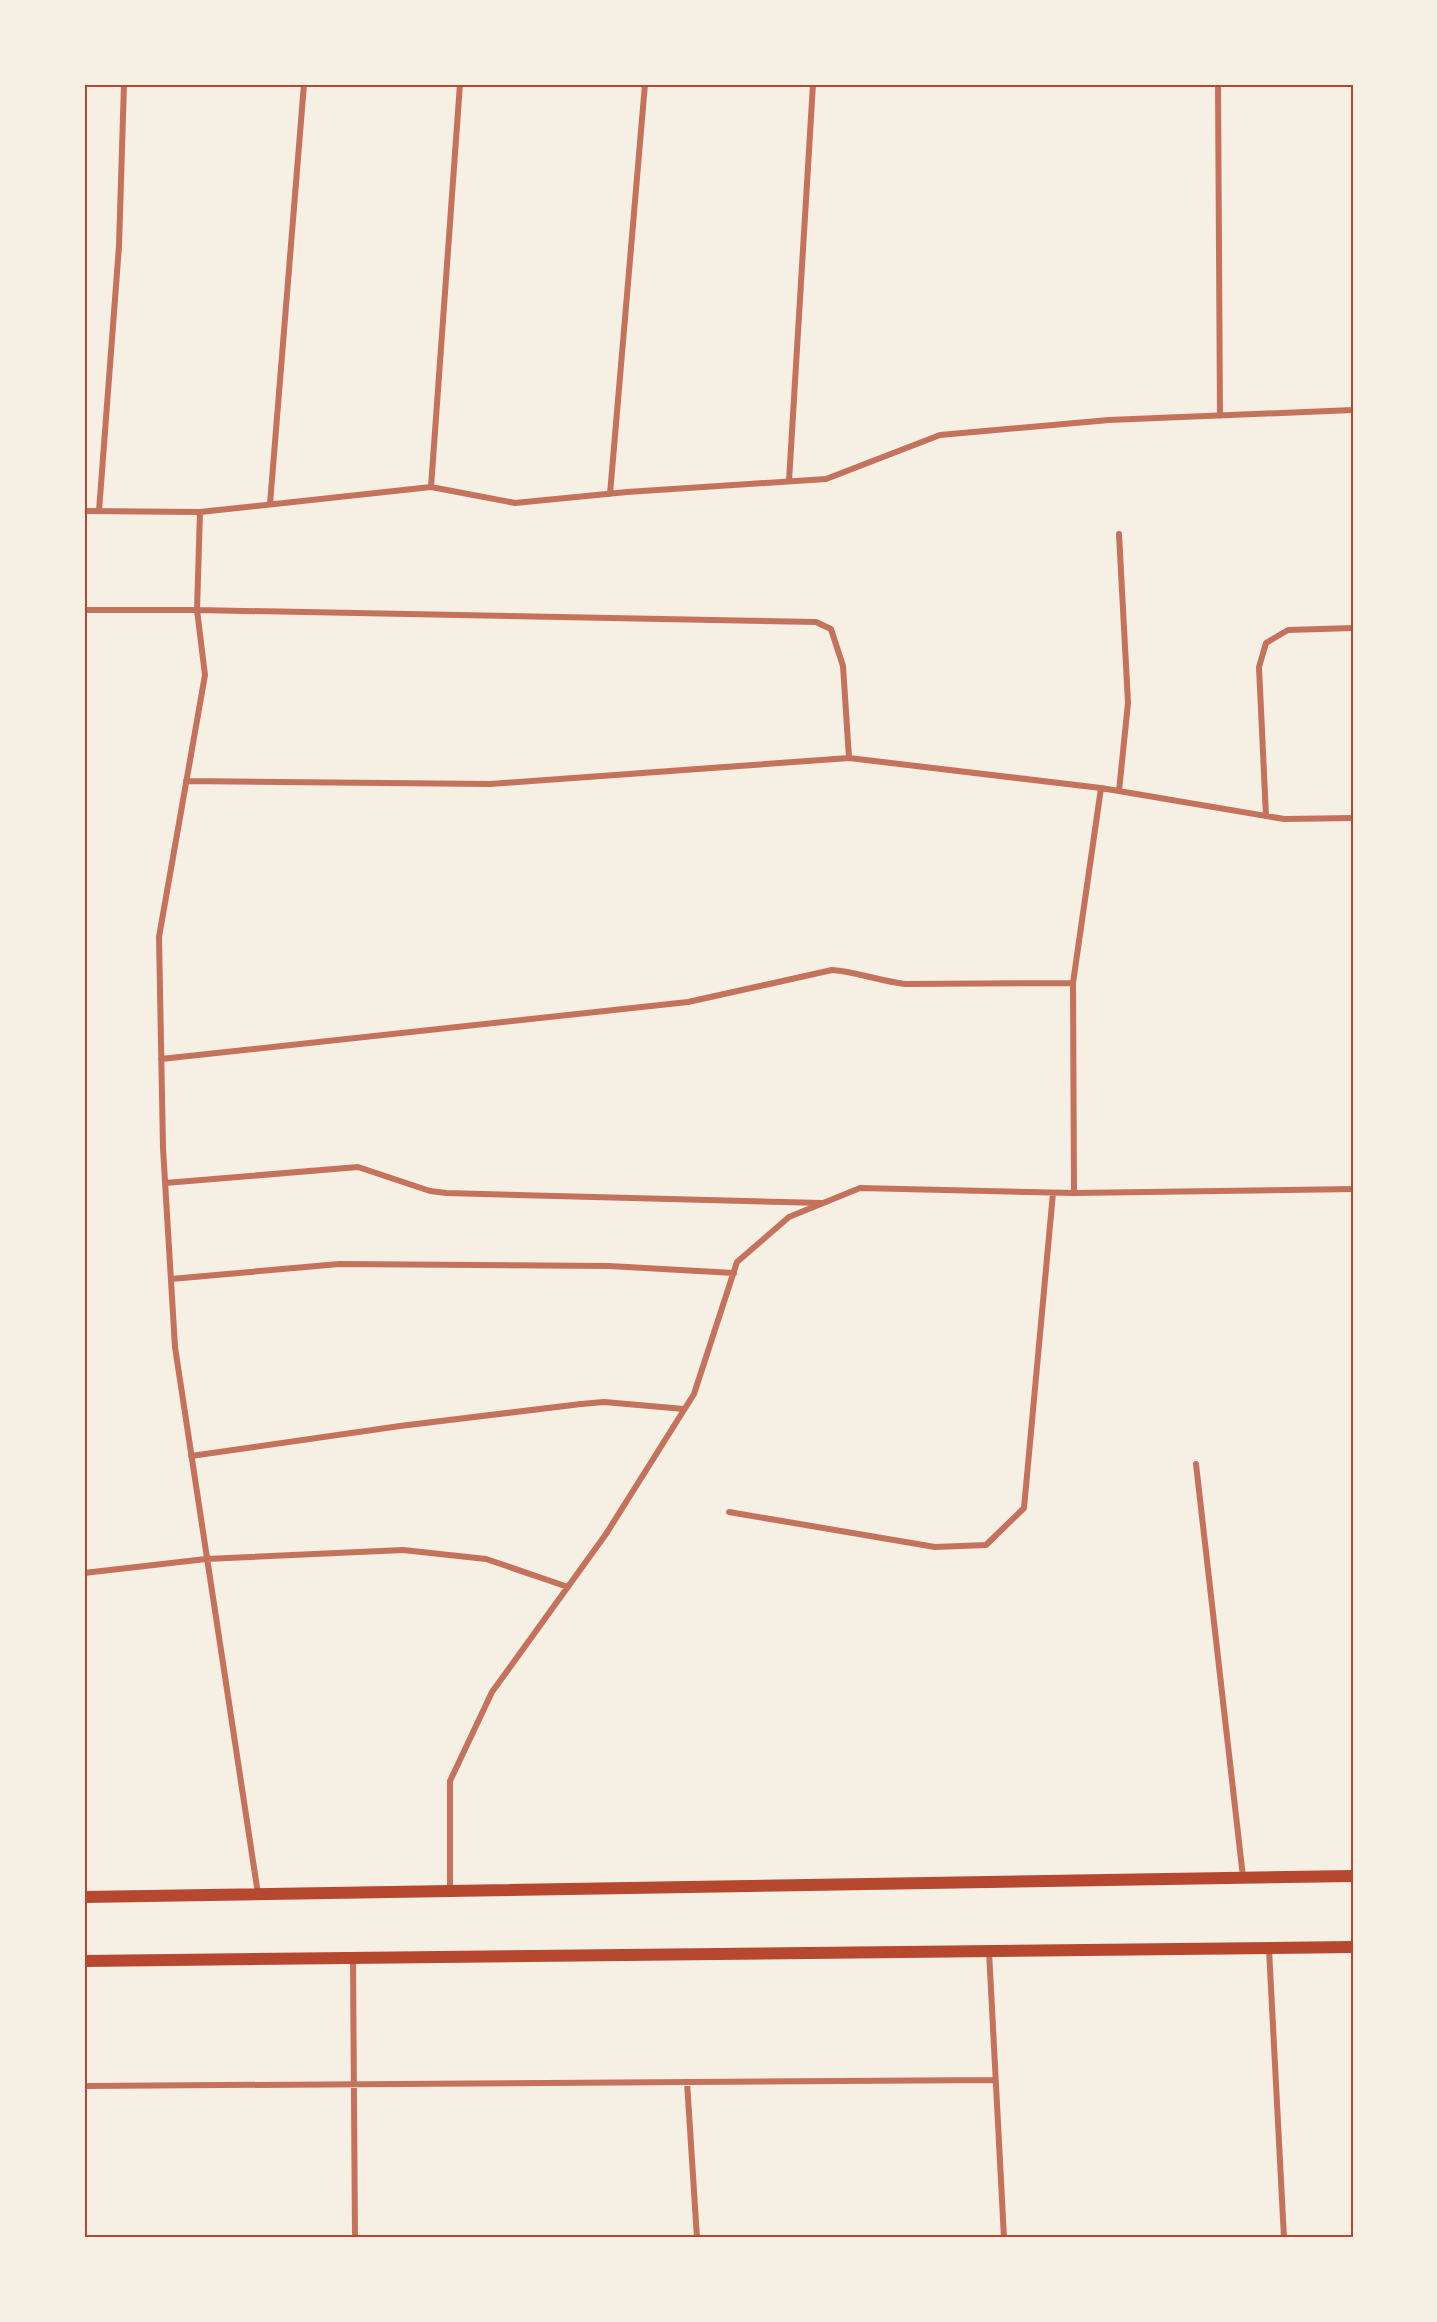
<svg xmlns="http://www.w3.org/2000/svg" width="1437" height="2322" viewBox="0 0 1437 2322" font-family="'IBM Plex Sans',sans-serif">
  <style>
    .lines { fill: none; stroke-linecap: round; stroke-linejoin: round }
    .minor { stroke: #c5725c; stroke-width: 6 }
    .secondary { stroke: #b5482f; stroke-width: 12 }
    .neatline { fill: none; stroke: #b5482f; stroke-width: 2 }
  </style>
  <rect width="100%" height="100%" fill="#f6efe4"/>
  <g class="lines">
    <!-- minor -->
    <path class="minor" d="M 1218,84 L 1220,416
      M 789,481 L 813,84
      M 431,487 L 460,84
      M 610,494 L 645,84
      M 270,504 L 304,84
      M 84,511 L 200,512 L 431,487 L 515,503 L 627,492 L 826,479 L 940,435 L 1109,420 L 1353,410
      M 99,511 L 119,246 L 124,84
      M 200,512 L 197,610 L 205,675 L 159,937 L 163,1148 L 175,1347 L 258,1894
      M 84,610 L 197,610 L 816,622 L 831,629 L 843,666 L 849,758
      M 186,781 L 490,784 L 849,758 L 1101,788 L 1284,819 L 1353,818
      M 1119,791 L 1128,703 L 1119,534
      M 1266,816 L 1259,667 L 1266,643 L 1288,630 L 1353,628
      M 161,1059 L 688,1002 L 832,970 C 857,972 880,981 905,984 L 1073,983
      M 165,1183 L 358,1167 L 430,1191 L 446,1193 L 822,1203
      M 1074,1193 L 1073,983 L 1101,788
      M 171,1279 L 339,1264 L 609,1266 L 734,1273
      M 191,1456 L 400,1426 L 581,1404 L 604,1402 L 684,1409
      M 1196,1464 L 1243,1877
      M 729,1512 L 935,1547 L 986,1545 L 1024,1508 L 1053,1193
      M 84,1573 L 206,1559 L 403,1550 L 486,1559 L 568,1587
      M 450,1891 L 450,1781 L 492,1692 L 606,1534 L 694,1394 L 737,1262 L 789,1217 L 860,1188 L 1074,1193 L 1353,1189
      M 1269,1949 L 1284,2238
      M 989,1951 L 1004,2238
      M 353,1958 L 355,2238
      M 687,2082 L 697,2238
      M 84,2086 L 995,2080"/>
    <!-- secondary -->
    <path class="secondary" d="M 84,1897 L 1353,1876
      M 84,1961 L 1353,1947"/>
  </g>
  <!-- border -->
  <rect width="1437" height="2322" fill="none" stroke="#f6efe4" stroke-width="171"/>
  <rect x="86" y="86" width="1266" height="2150" class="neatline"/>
</svg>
